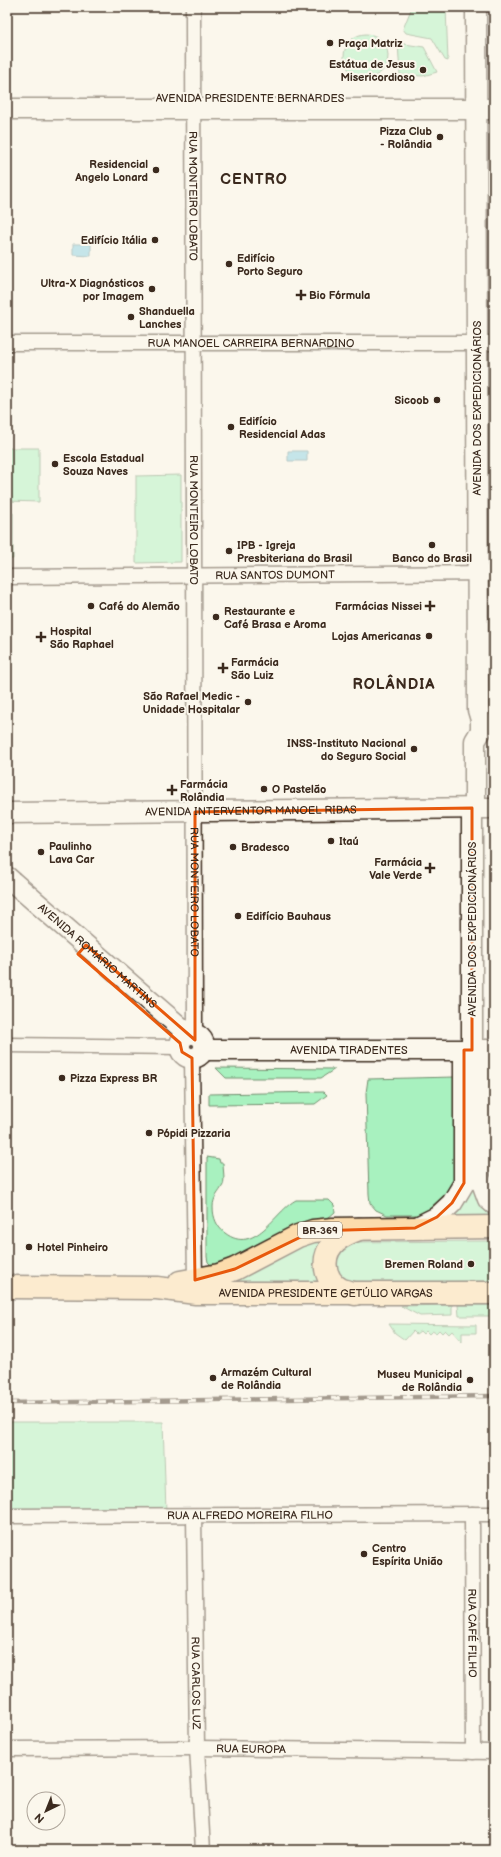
<svg xmlns="http://www.w3.org/2000/svg" width="501" height="1857" viewBox="0 0 501 1857" font-family="'Balsamiq Sans',sans-serif">
  <style>
    .green { fill: #a8f1bf; stroke: #728e6e }
    .water { fill: #84cfe4; stroke: #678d95 }
    .lines { fill: none; stroke-linecap: round; stroke-linejoin: round }
    .street-casing { stroke: #3b2a1e; stroke-width: 17 }
    .secondary-casing { stroke: #3b2a1e; stroke-width: 23 }
    .primary-casing { stroke: #3b2a1e; stroke-width: 25 }
    .street { stroke: #fbf7ec; stroke-width: 14 }
    .secondary { stroke: #fbf7ec; stroke-width: 20 }
    .primary { stroke: #fcdcac; stroke-width: 22 }
    .rail-casing { stroke: #3b2a1e; stroke-width: 4.5 }
    .rail { stroke: #fbf7ec; stroke-width: 3; stroke-dasharray: 9; stroke-linecap: butt }
    .marked { fill: none; stroke: #e8590c; stroke-width: 3; stroke-linejoin: round }
    .poi-dot { fill: #3b2a1e; stroke: #fbf7ec; stroke-width: 1.5 }
    .labels { text-anchor: middle; stroke-width: 4; stroke-linejoin: round; paint-order: stroke }
    .shield { fill: #fbf7ec; stroke: #75685c; stroke-width: 1 }
    .shield-label { font-size: 10px; font-weight: bold; fill: #3b2a1e }
    .poi-label { font-size: 11px; font-weight: bold; fill: #3b2a1e; stroke: #fbf7ec; text-anchor: start }
    .street-label { font-size: 11px; fill: #3b2a1e; stroke: #fbf7ec }
    .district-label { font-size: 15px; font-weight: bold; letter-spacing: 1px; fill: #3b2a1e; stroke: #fbf7ec }
  </style>
  <rect width="100%" height="100%" fill="#fbf7ec"/>
  <filter id="ink" filterUnits="userSpaceOnUse"><feTurbulence type="fractalNoise" baseFrequency=".025" numOctaves="2"/><feDisplacementMap in="SourceGraphic" scale="8" xChannelSelector="R" yChannelSelector="G"/><feConvolveMatrix kernelMatrix="1 2 1 2 8 2 1 2 1" color-interpolation-filters="sRGB"/></filter>
  <g filter="url(#ink)">
    <!-- green -->
    <path class="green" d="M 412,7 L 446,7 L 448,61 L 445,60 L 432,38 L 406,33 L 403,29 Z
      M344 56a22 22 0 1 1 44 0a22 22 0 1 1-44 0Z
      M 398,43 L 424,47 L 437,72 L 423,76 L 400,75 Z
      M 7,448 L 39,448 L 39,502 L 7,501 Z
      M 181,475 L 181,562 L 136,563 L 136,476 Z
      M 7,513 L 13,513 L 13,559 L 7,559 Z
      M 494,1066 L 494,1193 L 488,1177 L 491,1067 Z
      M 216,1068 L 335,1069 L 321,1078 L 226,1078 Z
      M 455,1077 L 457,1176 L 450,1198 L 423,1215 L 387,1215 L 376,1210 L 370,1203 L 369,1194 L 366,1093 L 368,1079 Z
      M 324,1092 L 327,1095 L 315,1104 L 209,1105 L 209,1094 Z
      M 207,1157 L 219,1159 L 220,1163 L 223,1163 C 223,1169 225,1179 223,1185 C 219,1193 213,1197 213,1207 C 213,1218 217,1227 225,1233 C 255,1256 275,1211 296,1200 L 329,1200 L 334,1205 L 335,1212 L 328,1218 L 305,1222 L 246,1253 L 213,1267 L 208,1262 L 207,1257 Z
      M 472,1187 L 481,1207 L 491,1217 L 454,1217 L 465,1203 Z
      M 322,1239 L 324,1285 L 223,1284 L 287,1250 Z
      M 494,1241 L 494,1281 L 351,1282 L 345,1281 L 336,1272 L 336,1255 L 348,1242 Z
      M 452,1305 L 452,1315 L 420,1316 L 401,1306 Z
      M 458,1305 L 494,1305 L 494,1316 L 459,1316 Z
      M 389,1324 L 476,1325 L 476,1333 L 462,1333 L 462,1342 L 452,1331 L 449,1334 L 445,1330 L 442,1333 L 439,1330 L 436,1333 L 432,1331 L 429,1334 L 426,1331 L 423,1334 L 420,1331 L 416,1334 L 413,1331 L 405,1340 L 395,1333 Z
      M 7,1422 L 163,1422 L 166,1511 L 7,1511 Z"/>
    <!-- water -->
    <path class="water" d="M 73,244 L 91,244 L 91,256 L 73,255 Z
      M 288,451 L 307,451 L 307,461 L 288,461 Z"/>
    <g class="lines">
      <!-- street casing -->
      <g class="street-casing">
        <g id="street">
          <path id="s1" d="M 193,7 L 195,1034"/>
          <path id="s2" d="M 7,343 L 494,343"/>
          <path id="s3" d="M 7,577 L 494,573"/>
          <path d="M 7,1045 L 180,1047"/>
          <path d="M 192,1058 L 195,1280"/>
          <path id="s4" d="M 472,1514 L 473,1752"/>
          <path id="s5" d="M 7,1516 L 494,1514"/>
          <path id="s6" d="M 194,1516 L 197,1748 L 203,1850"/>
          <path id="s7" d="M 7,1749 L 197,1748 L 494,1752"/>
        </g>
      </g>
      <!-- secondary casing -->
      <g class="secondary-casing">
        <g id="secondary">
          <path d="M 7,109 L 494,109"/>
          <path d="M 472,808 L 472,1050"/>
          <path d="M 475,808 L 475,741 L 481,731 L 481,720 L 478,710 L 476,7"/>
          <path id="s8" d="M 7,813 L 494,808"/>
          <path id="s9" d="M 7,877 L 188,1034"/>
          <circle cx="192" cy="1046" r="12"/>
          <path id="s10" d="M 204,1050 L 494,1050"/>
          <path d="M 481,1050 L 480,1177 L 488,1199 L 494,1204"/>
          <path d="M 415,1228 L 437,1217 L 452,1203 L 464,1183 L 464,1050"/>
        </g>
      </g>
      <!-- primary casing -->
      <g class="primary-casing">
        <g id="primary">
          <path d="M 180,1282 L 219,1275 L 235,1269 L 298,1236 L 313,1231 L 333,1229 L 494,1227"/>
          <path id="s11" d="M 7,1287 L 157,1288 L 196,1293 L 494,1293"/>
          <path d="M 355,1294 C 350,1292 345,1291 340,1289 C 322,1278 321,1254 336,1241 C 343,1235 351,1232 359,1229"/>
        </g>
      </g>
      <!-- street -->
      <use href="#street" class="street"/>
      <!-- secondary -->
      <use href="#secondary" class="secondary"/>
      <!-- primary -->
      <use href="#primary" class="primary"/>
      <!-- rail casing -->
      <g class="rail-casing">
        <path id="rail" d="M 7,1403 L 494,1396"/>
      </g>
      <!-- rail -->
      <use href="#rail" class="rail"/>
    </g>
  </g>
  <!-- marked area -->
  <path d="M0 0H501V1857H0ZM 472,808 L 472,1050 L 464,1050 L 464,1183 L 452,1203 L 437,1217 L 415,1228 L 313,1231 L 235,1269 L 195,1280 L 192,1058 L 182,1052 L 180,1043 L 78,954 L 86,945 L 195,1040 L 195,812 Z" fill="#fbf7ec" fill-opacity=".55" fill-rule="evenodd"/>
  <path class="marked" d="M 472,808 L 472,1050 L 464,1050 L 464,1183 L 452,1203 L 437,1217 L 415,1228 L 313,1231 L 235,1269 L 195,1280 L 192,1058 L 182,1052 L 180,1043 L 78,954 L 86,945 L 195,1040 L 195,812 Z"/>
  <!-- markers -->
  <g class="poi-dot">
    <circle cx="330" cy="43" r="4"/>
    <circle cx="423" cy="70" r="4"/>
    <circle cx="440" cy="137" r="4"/>
    <circle cx="156" cy="170" r="4"/>
    <circle cx="155" cy="240" r="4"/>
    <circle cx="229" cy="264" r="4"/>
    <circle cx="152" cy="289" r="4"/>
    <path d="M299 289h4v4h4v4h-4v4h-4v-4h-4v-4h4z"/>
    <circle cx="131" cy="317" r="4"/>
    <circle cx="437" cy="400" r="4"/>
    <circle cx="231" cy="427" r="4"/>
    <circle cx="55" cy="464" r="4"/>
    <circle cx="432" cy="545" r="4"/>
    <circle cx="229" cy="551" r="4"/>
    <circle cx="91" cy="606" r="4"/>
    <path d="M428 600h4v4h4v4h-4v4h-4v-4h-4v-4h4z"/>
    <circle cx="216" cy="617" r="4"/>
    <circle cx="429" cy="636" r="4"/>
    <path d="M39 631h4v4h4v4h-4v4h-4v-4h-4v-4h4z"/>
    <path d="M221 662h4v4h4v4h-4v4h-4v-4h-4v-4h4z"/>
    <circle cx="248" cy="702" r="4"/>
    <circle cx="414" cy="749" r="4"/>
    <circle cx="264" cy="789" r="4"/>
    <path d="M170 784h4v4h4v4h-4v4h-4v-4h-4v-4h4z"/>
    <circle cx="331" cy="841" r="4"/>
    <circle cx="233" cy="847" r="4"/>
    <circle cx="41" cy="852" r="4"/>
    <path d="M428 862h4v4h4v4h-4v4h-4v-4h-4v-4h4z"/>
    <circle cx="238" cy="916" r="4"/>
    <circle cx="62" cy="1078" r="4"/>
    <circle cx="149" cy="1133" r="4"/>
    <circle cx="29" cy="1247" r="4"/>
    <circle cx="471" cy="1264" r="4"/>
    <circle cx="213" cy="1378" r="4"/>
    <circle cx="470" cy="1380" r="4"/>
    <circle cx="364" cy="1554" r="4"/>
  </g>
  <g class="labels">
    <!-- shield labels -->
    <rect class="shield" x="298" y="1222" width="44" height="16" rx="3"/>
    <g class="shield-label">
      <text x="320" y="1234">BR-369</text>
    </g>
    <!-- poi labels -->
    <g class="poi-label">
      <text x="338" y="47">Praça Matriz</text>
      <text x="415" y="68" text-anchor="end">Estátua de Jesus<tspan x="415" dy="13">Misericordioso</tspan></text>
      <text x="432" y="135" text-anchor="end">Pizza Club<tspan x="432" dy="13">- Rolândia</tspan></text>
      <text x="148" y="168" text-anchor="end">Residencial<tspan x="148" dy="13">Angelo Lonard</tspan></text>
      <text x="147" y="244" text-anchor="end">Edifício Itália</text>
      <text x="237" y="262">Edifício<tspan x="237" dy="13">Porto Seguro</tspan></text>
      <text x="144" y="287" text-anchor="end">Ultra-X Diagnósticos<tspan x="144" dy="13">por Imagem</tspan></text>
      <text x="309" y="299">Bio Fórmula</text>
      <text x="139" y="315">Shanduella<tspan x="139" dy="13">Lanches</tspan></text>
      <text x="429" y="404" text-anchor="end">Sicoob</text>
      <text x="239" y="425">Edifício<tspan x="239" dy="13">Residencial Adas</tspan></text>
      <text x="63" y="462">Escola Estadual<tspan x="63" dy="13">Souza Naves</tspan></text>
      <text x="237" y="549">IPB - Igreja<tspan x="237" dy="13">Presbiteriana do Brasil</tspan></text>
      <text x="432" y="562" text-anchor="middle">Banco do Brasil</text>
      <text x="99" y="610">Café do Alemão</text>
      <text x="422" y="610" text-anchor="end">Farmácias Nissei</text>
      <text x="224" y="615">Restaurante e<tspan x="224" dy="13">Café Brasa e Aroma</tspan></text>
      <text x="50" y="635">Hospital<tspan x="50" dy="13">São Raphael</tspan></text>
      <text x="421" y="640" text-anchor="end">Lojas Americanas</text>
      <text x="231" y="666">Farmácia<tspan x="231" dy="13">São Luiz</tspan></text>
      <text x="240" y="700" text-anchor="end">São Rafael Medic -<tspan x="240" dy="13">Unidade Hospitalar</tspan></text>
      <text x="406" y="747" text-anchor="end">INSS-Instituto Nacional<tspan x="406" dy="13">do Seguro Social</tspan></text>
      <text x="180" y="788">Farmácia<tspan x="180" dy="13">Rolândia</tspan></text>
      <text x="272" y="793">O Pastelão</text>
      <text x="339" y="845">Itaú</text>
      <text x="49" y="850">Paulinho<tspan x="49" dy="13">Lava Car</tspan></text>
      <text x="241" y="851">Bradesco</text>
      <text x="422" y="866" text-anchor="end">Farmácia<tspan x="422" dy="13">Vale Verde</tspan></text>
      <text x="246" y="920">Edifício Bauhaus</text>
      <text x="70" y="1082">Pizza Express BR</text>
      <text x="157" y="1137">Pópidi Pizzaria</text>
      <text x="37" y="1251">Hotel Pinheiro</text>
      <text x="463" y="1268" text-anchor="end">Bremen Roland</text>
      <text x="221" y="1376">Armazém Cultural<tspan x="221" dy="13">de Rolândia</tspan></text>
      <text x="462" y="1378" text-anchor="end">Museu Municipal<tspan x="462" dy="13">de Rolândia</tspan></text>
      <text x="372" y="1552">Centro<tspan x="372" dy="13">Espírita União</tspan></text>
    </g>
    <!-- street labels -->
    <g class="street-label">
      <text x="250" y="102">AVENIDA PRESIDENTE BERNARDES</text>
      <text dy="4" stroke="none"><textPath href="#s1" startOffset="189">RUA MONTEIRO LOBATO</textPath></text>
      <text dy="4" stroke="none"><textPath href="#s2" startOffset="244">RUA MANOEL CARREIRA BERNARDINO</textPath></text>
      <text transform="translate(477 408) rotate(-90)" y="4">AVENIDA DOS EXPEDICIONÁRIOS</text>
      <text dy="4" stroke="none"><textPath href="#s1" startOffset="513">RUA MONTEIRO LOBATO</textPath></text>
      <text dy="4" stroke="none"><textPath href="#s3" startOffset="268">RUA SANTOS DUMONT</textPath></text>
      <text dy="4" stroke="none"><textPath href="#s8" startOffset="244">AVENIDA INTERVENTOR MANOEL RIBAS</textPath></text>
      <text dy="4" stroke="none"><textPath href="#s1" startOffset="885">RUA MONTEIRO LOBATO</textPath></text>
      <text transform="translate(472 929) rotate(-90)" y="4">AVENIDA DOS EXPEDICIONÁRIOS</text>
      <text dy="4" stroke="none"><textPath href="#s9" startOffset="120">AVENIDA ROMÁRIO MARTINS</textPath></text>
      <text dy="4" stroke="none"><textPath href="#s10" startOffset="145">AVENIDA TIRADENTES</textPath></text>
      <text dy="4" stroke="none"><textPath href="#s11" startOffset="319">AVENIDA PRESIDENTE GETÚLIO VARGAS</textPath></text>
      <text dy="4" stroke="none"><textPath href="#s5" startOffset="243">RUA ALFREDO MOREIRA FILHO</textPath></text>
      <text dy="4" stroke="none"><textPath href="#s4" startOffset="119">RUA CAFÉ FILHO</textPath></text>
      <text dy="4" stroke="none"><textPath href="#s6" startOffset="167">RUA CARLOS LUZ</textPath></text>
      <text dy="4" stroke="none"><textPath href="#s7" startOffset="244">RUA EUROPA</textPath></text>
    </g>
    <!-- district labels -->
    <g class="district-label">
      <text x="254" y="184">CENTRO</text>
      <text x="394" y="689">ROLÂNDIA</text>
    </g>
  </g>
  <!-- margin -->
  <rect width="501" height="1857" fill="none" stroke="#fbf7ec" stroke-width="24"/>
  <rect x="12" y="12" width="477" height="1833" fill="none" stroke="#3b2a1e" stroke-width="1.5" filter="url(#ink)"/>
  <!-- north arrow -->
  <g transform="translate(46 1811) rotate(223)"><circle r="19" fill="#fbf7ec" stroke="#aea59a"/>
  <path d="M0-3L7 15L0 10L-7 15Z" fill="#3b2a1e"/>
  <text y="-6" font-size="11" font-weight="bold" text-anchor="middle" fill="#3b2a1e">N</text>
  </g>
</svg>
